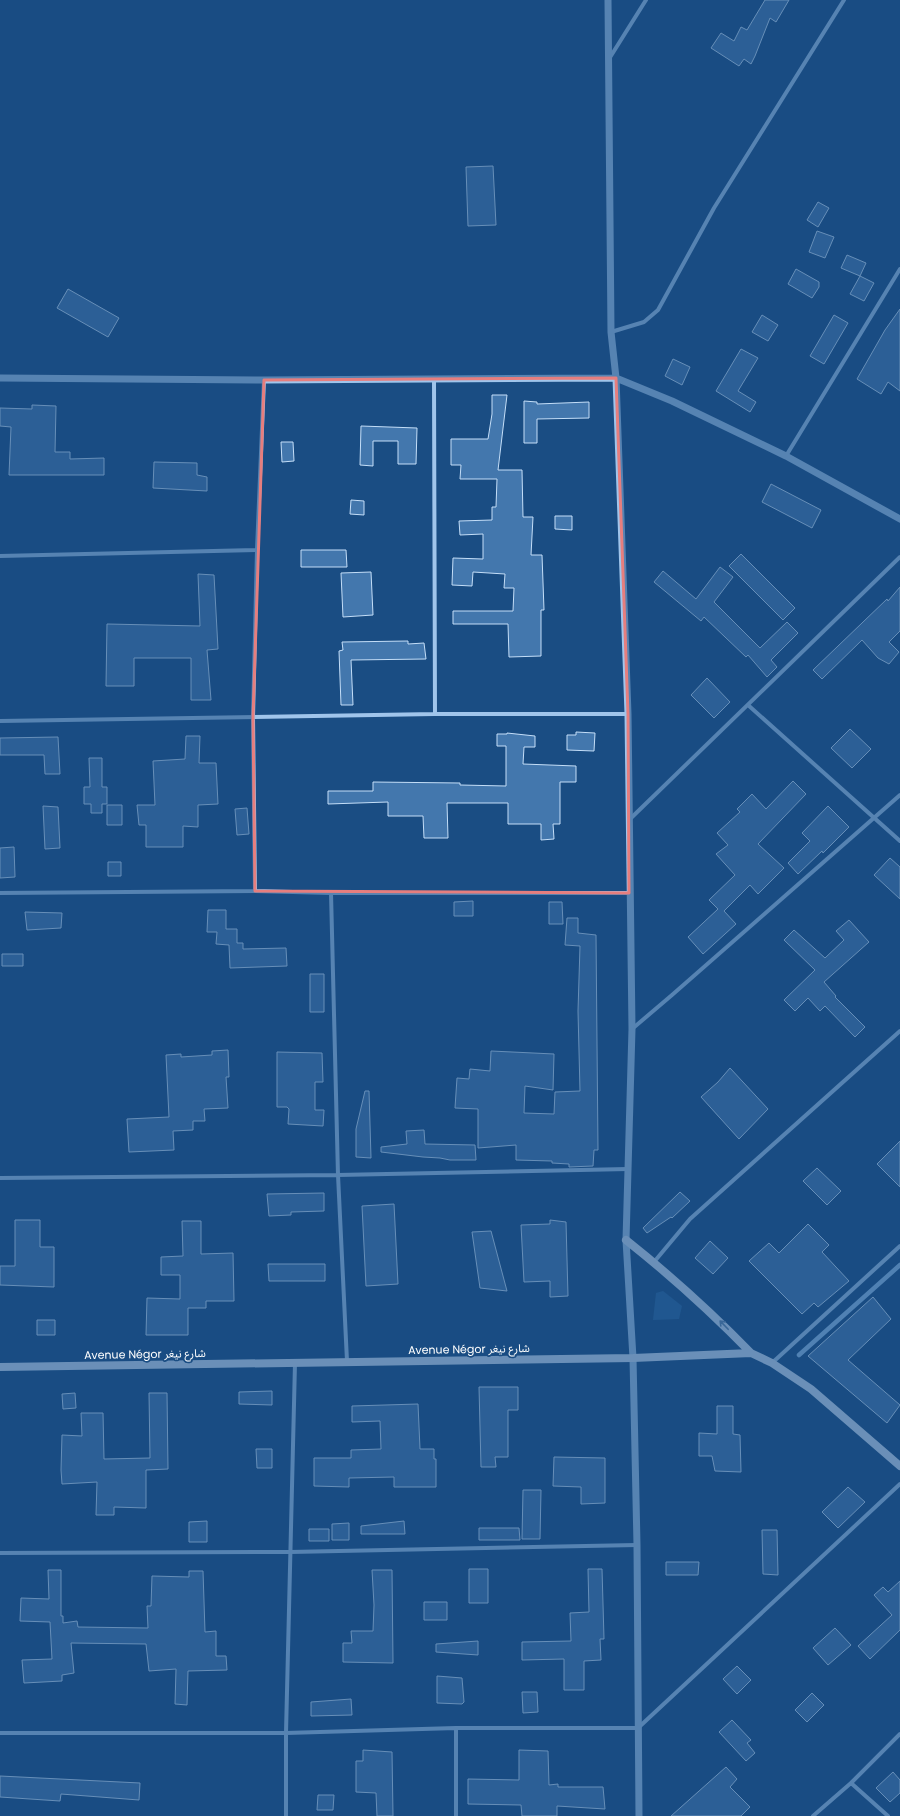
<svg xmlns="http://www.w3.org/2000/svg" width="900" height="1816" viewBox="0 0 900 1816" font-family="Poppins,'Noto Sans Arabic',sans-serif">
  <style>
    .green { fill: #2965a0 }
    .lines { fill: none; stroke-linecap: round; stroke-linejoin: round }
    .stream { stroke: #92c1ed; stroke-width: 4.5 }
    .building { fill: #4377ad; stroke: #c4def8 }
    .minor { stroke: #a0c5eb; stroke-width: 4 }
    .tertiary { stroke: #a0c5eb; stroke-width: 7 }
    .secondary { stroke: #cce1f8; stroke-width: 8 }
    .oneway { stroke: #6188b2 }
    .marked { fill: none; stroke: #e67e7e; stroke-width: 3; stroke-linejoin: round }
    .labels { text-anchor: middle; stroke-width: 3.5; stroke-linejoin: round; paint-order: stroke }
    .street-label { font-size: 11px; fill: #fff; stroke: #1a4d83 }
  </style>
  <rect width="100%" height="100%" fill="#1a4d83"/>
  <!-- green -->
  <path class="green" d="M 663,1291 L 682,1306 L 679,1319 L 653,1320 L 656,1293 Z"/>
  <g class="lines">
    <!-- stream -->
    <path class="stream" d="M 799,1355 L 900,1265"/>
  </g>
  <!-- building -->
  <path class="building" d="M 765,0 L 789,0 L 776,22 L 770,18 L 755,56 L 751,64 L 744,59 L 739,66 L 711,48 L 721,33 L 734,41 L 741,27 L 747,30 Z
    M 493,166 L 496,225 L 468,226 L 466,167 Z
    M 818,202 L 829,208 L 818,227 L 807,220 Z
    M 817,231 L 834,237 L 825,258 L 809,252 Z
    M 847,255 L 866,263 L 860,276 L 841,268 Z
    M 796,269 L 819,282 L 819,287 L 812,298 L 788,284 Z
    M 860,276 L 874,283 L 864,301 L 850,294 Z
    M 68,289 L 119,318 L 108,337 L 57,308 Z
    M 900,309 L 900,391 L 888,382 L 881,394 L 857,379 L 885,330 Z
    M 762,315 L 778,325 L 768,341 L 752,332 Z
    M 834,315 L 848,323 L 824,364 L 810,356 Z
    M 741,349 L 758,358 L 738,391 L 756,402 L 750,412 L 716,391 Z
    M 673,359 L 690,367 L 682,385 L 665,376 Z
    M 492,395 L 507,395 L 498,470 L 522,470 L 523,517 L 533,517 L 531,555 L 542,555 L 544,610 L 541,610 L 541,656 L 509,657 L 508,624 L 453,624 L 453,611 L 513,611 L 514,588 L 504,588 L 505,574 L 473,572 L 472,586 L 452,585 L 453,558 L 483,559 L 483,534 L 460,535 L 459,521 L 492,520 L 492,507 L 496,507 L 497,479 L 460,479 L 461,465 L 451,465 L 451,439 L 488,439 L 492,414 Z
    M 524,401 L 537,402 L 537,404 L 589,402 L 589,418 L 537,419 L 537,443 L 524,443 Z
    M 32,405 L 56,406 L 55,452 L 70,452 L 70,459 L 104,458 L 104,475 L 9,475 L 11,427 L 0,426 L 0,408 L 32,409 Z
    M 361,426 L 417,428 L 416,464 L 398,464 L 398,441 L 373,441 L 373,466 L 360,465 Z
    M 281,442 L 293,442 L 294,461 L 282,462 Z
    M 154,462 L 197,463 L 197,475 L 207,477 L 207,491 L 153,488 Z
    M 771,484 L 821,510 L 812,528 L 762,502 Z
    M 351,500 L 364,501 L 364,515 L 350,514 Z
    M 555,516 L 572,516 L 572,530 L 555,529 Z
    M 301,550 L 346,550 L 347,567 L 301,567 Z
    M 741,554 L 795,608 L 783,620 L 729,566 Z
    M 720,567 L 733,577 L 714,602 L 760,648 L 787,622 L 798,633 L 771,660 L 777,667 L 767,677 L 748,655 L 746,657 L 704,617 L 701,621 L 654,582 L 663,571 L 696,599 Z
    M 371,572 L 373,615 L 343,617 L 341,573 Z
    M 198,574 L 214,575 L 218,649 L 207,650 L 211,700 L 191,700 L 191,658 L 134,658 L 134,686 L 106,686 L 107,624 L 200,626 Z
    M 900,587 L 900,631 L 889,642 L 899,652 L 889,664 L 878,658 L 862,640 L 822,679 L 813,670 L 887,599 L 888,601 Z
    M 408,641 L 408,644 L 424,643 L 426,659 L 351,660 L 353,705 L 341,705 L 339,651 L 343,650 L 342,642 Z
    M 707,678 L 730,702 L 714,718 L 691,695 Z
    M 850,729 L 871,749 L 852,768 L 831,748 Z
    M 576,732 L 595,733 L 594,751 L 567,750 L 567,735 L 576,735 Z
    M 507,733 L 535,736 L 535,747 L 524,747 L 523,764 L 576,766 L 576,782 L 560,782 L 560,824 L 553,824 L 554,839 L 541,840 L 541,824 L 508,824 L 508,803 L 447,803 L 448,838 L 424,838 L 423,816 L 388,816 L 388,802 L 328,804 L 328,791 L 373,791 L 373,782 L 460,783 L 460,785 L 506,786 L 506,746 L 497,746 L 497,734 L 507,734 Z
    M 186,736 L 200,736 L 199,763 L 216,763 L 218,804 L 198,805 L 198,827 L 183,826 L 183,847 L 146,847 L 146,825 L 139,825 L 137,805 L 155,805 L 153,761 L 185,759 Z
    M 58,737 L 60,774 L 45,774 L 44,755 L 0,755 L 0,738 Z
    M 89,758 L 102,758 L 102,787 L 107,787 L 107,804 L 102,804 L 102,813 L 91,813 L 91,804 L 84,804 L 84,787 L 90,787 Z
    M 793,781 L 806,794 L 758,844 L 784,868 L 758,894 L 750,885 L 724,911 L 736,924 L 703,954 L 688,937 L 718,909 L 709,900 L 735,875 L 716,854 L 728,845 L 717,833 L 740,812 L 737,809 L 752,794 L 766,809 Z
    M 107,805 L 122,805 L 122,825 L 107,825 Z
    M 43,806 L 58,807 L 60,848 L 45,849 Z
    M 828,806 L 849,827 L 823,853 L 822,851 L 798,874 L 788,863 L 810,841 L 802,833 Z
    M 247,808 L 249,834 L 237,835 L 235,809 Z
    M 14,847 L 15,877 L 0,878 L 0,848 Z
    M 890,858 L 900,867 L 900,899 L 874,875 Z
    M 108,862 L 121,862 L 121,876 L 108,876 Z
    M 473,901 L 473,916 L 454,916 L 454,902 Z
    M 549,902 L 562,902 L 563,924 L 549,924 Z
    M 208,910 L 226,910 L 226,929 L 237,929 L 237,943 L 243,943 L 243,949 L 286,948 L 287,966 L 230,968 L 229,945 L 216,944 L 217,932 L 207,932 Z
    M 25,912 L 62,913 L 61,928 L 27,930 Z
    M 567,918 L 578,918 L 578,933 L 596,935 L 598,1150 L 594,1150 L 593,1166 L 569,1167 L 569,1164 L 552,1163 L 552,1161 L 516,1160 L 516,1145 L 478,1148 L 478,1109 L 455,1108 L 457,1078 L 469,1079 L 470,1069 L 490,1071 L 491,1051 L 554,1054 L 553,1090 L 525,1086 L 524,1113 L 554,1114 L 555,1092 L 580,1091 L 578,1011 L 580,946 L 565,945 Z
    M 849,920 L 869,942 L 824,982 L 836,996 L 835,997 L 865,1027 L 855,1037 L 825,1006 L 820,1011 L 808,998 L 795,1011 L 784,1000 L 815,970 L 784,940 L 794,930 L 825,958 L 844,940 L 836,931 Z
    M 2,954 L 23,954 L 23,966 L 2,966 Z
    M 310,974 L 324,974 L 324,1012 L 310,1012 Z
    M 228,1050 L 229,1077 L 226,1077 L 228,1108 L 204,1109 L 205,1121 L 193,1121 L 193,1130 L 173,1131 L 174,1150 L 129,1152 L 127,1119 L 169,1117 L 166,1055 L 181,1054 L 181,1057 L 212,1055 L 212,1051 Z
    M 277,1052 L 322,1053 L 323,1082 L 315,1082 L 315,1110 L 324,1110 L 323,1126 L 288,1124 L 289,1109 L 287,1107 L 277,1107 Z
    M 730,1068 L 768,1109 L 739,1139 L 701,1097 L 718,1082 Z
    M 365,1091 L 369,1091 L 371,1158 L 356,1157 L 356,1129 Z
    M 424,1130 L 425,1144 L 475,1145 L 476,1160 L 450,1160 L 440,1158 L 423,1157 L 381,1152 L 381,1147 L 407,1144 L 406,1131 Z
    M 900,1141 L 900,1187 L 877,1164 Z
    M 817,1168 L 841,1191 L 827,1205 L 803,1181 Z
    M 680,1192 L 690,1201 L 672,1218 L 671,1217 L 647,1233 L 643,1228 Z
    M 324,1193 L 324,1211 L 291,1212 L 291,1215 L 269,1216 L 267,1194 Z
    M 394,1204 L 398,1284 L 366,1286 L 362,1206 Z
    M 15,1220 L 40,1220 L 40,1247 L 54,1247 L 54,1287 L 0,1285 L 0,1266 L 15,1266 Z
    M 550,1220 L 566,1222 L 568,1296 L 550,1297 L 550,1281 L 524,1282 L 521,1225 L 550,1224 Z
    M 182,1221 L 201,1221 L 201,1254 L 233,1253 L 234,1301 L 206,1301 L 206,1308 L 188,1308 L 188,1335 L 146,1335 L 147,1298 L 180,1299 L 180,1275 L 161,1275 L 161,1257 L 183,1256 Z
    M 808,1224 L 829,1245 L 822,1252 L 849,1281 L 818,1307 L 814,1303 L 802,1314 L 749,1261 L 769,1243 L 779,1253 Z
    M 491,1231 L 507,1291 L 480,1288 L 472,1232 Z
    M 710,1241 L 728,1258 L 713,1274 L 695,1258 Z
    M 268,1264 L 325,1264 L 325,1281 L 269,1281 Z
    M 873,1297 L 891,1319 L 848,1360 L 900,1405 L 887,1423 L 808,1356 Z
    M 37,1320 L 55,1320 L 55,1335 L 37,1335 Z
    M 479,1387 L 518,1387 L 518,1410 L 508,1410 L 508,1457 L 495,1457 L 496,1467 L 481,1467 Z
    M 272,1391 L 272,1405 L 239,1404 L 239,1392 Z
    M 75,1393 L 76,1408 L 63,1409 L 62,1394 Z
    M 149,1393 L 167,1393 L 168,1469 L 146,1470 L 146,1508 L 114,1507 L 114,1515 L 96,1515 L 97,1482 L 62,1484 L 61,1470 L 62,1435 L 82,1436 L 81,1413 L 103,1413 L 104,1459 L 150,1458 Z
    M 418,1404 L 420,1449 L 434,1449 L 434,1459 L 436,1459 L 436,1487 L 394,1487 L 394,1477 L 349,1478 L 349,1487 L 314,1486 L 314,1458 L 351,1458 L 351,1450 L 381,1449 L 380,1421 L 352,1422 L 352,1406 Z
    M 717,1406 L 733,1406 L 733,1434 L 740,1435 L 741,1472 L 715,1471 L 712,1456 L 699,1456 L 699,1433 L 717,1434 Z
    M 256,1449 L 272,1449 L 272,1468 L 257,1468 Z
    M 554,1457 L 605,1458 L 605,1503 L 581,1504 L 581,1487 L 553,1486 Z
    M 848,1487 L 865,1502 L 838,1528 L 822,1512 Z
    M 523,1490 L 541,1490 L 540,1539 L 522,1539 Z
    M 207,1521 L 207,1542 L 189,1542 L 189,1522 Z
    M 404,1521 L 405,1534 L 361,1534 L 361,1526 Z
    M 349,1523 L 349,1540 L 332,1540 L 332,1524 Z
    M 479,1528 L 519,1528 L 520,1540 L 479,1540 Z
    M 309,1529 L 329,1529 L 329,1541 L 309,1541 Z
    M 762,1530 L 777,1530 L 778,1575 L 763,1574 Z
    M 666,1562 L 699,1562 L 698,1575 L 666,1575 Z
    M 469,1569 L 488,1569 L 488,1603 L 469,1603 Z
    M 588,1569 L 602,1569 L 604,1639 L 600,1639 L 601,1660 L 584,1661 L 584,1690 L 564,1690 L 564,1659 L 522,1660 L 522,1642 L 571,1641 L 570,1613 L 589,1612 Z
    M 48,1570 L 61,1570 L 61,1616 L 63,1616 L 63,1623 L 77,1621 L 78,1627 L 148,1628 L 147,1606 L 151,1606 L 152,1576 L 189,1577 L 189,1571 L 203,1571 L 205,1632 L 216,1631 L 216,1656 L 226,1656 L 227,1670 L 188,1671 L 187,1705 L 175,1704 L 176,1669 L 149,1671 L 146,1644 L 71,1643 L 74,1673 L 62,1675 L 62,1681 L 24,1683 L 22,1660 L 52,1659 L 50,1622 L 20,1621 L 21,1598 L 49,1599 Z
    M 372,1570 L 392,1570 L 393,1663 L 343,1662 L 343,1643 L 352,1643 L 351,1631 L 373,1631 L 374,1605 Z
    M 900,1581 L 900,1630 L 870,1659 L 858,1646 L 892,1615 L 874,1595 L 883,1587 L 888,1592 Z
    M 424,1602 L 447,1602 L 447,1620 L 424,1620 Z
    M 835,1628 L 851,1645 L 828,1665 L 813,1648 Z
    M 478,1641 L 478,1655 L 436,1652 L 436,1644 Z
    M 737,1666 L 751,1680 L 737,1694 L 723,1679 Z
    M 437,1676 L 462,1678 L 464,1702 L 462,1704 L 437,1703 Z
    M 522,1692 L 537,1692 L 538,1712 L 523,1713 Z
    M 812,1693 L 824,1705 L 807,1722 L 795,1710 Z
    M 351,1699 L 352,1715 L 311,1716 L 311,1702 Z
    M 732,1720 L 751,1740 L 747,1743 L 755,1753 L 746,1761 L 719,1732 Z
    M 363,1750 L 392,1752 L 393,1816 L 377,1816 L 376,1793 L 356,1792 L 356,1761 L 363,1761 Z
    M 519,1750 L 548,1751 L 549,1785 L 558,1784 L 558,1787 L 603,1787 L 605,1809 L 557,1806 L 557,1816 L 522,1816 L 521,1805 L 468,1804 L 468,1779 L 519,1780 Z
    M 726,1767 L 737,1779 L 730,1787 L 750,1807 L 741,1816 L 671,1816 Z
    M 893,1772 L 900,1780 L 900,1793 L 890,1802 L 876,1788 Z
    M 0,1776 L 140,1783 L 139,1800 L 61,1794 L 60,1801 L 0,1797 Z
    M 318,1795 L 334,1795 L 333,1810 L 317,1810 Z"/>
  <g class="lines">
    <!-- minor -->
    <path class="minor" d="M 609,59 L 646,0
      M 611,332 L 644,322 L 658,310 L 714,208 L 844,0
      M 434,380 L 435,714
      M 786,456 L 900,269
      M 0,556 L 257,550
      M 748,705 L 900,841
      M 0,721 L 435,714 L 628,714
      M 629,820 L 900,557
      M 255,891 L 253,717 L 257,550 L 264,380
      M 0,893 L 255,891 L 331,893 L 629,893
      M 331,893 L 338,1175 L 347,1361
      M 632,1029 L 672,995 L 900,795
      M 0,1178 L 338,1175 L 628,1169
      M 654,1262 L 690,1219 L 900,1031
      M 772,1363 L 900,1246
      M 0,1553 L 290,1552 L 637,1545
      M 0,1733 L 286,1733 L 456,1728 L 638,1728 L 900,1484
      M 851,1783 L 888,1816
      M 286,1816 L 286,1733 L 295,1363
      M 456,1816 L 456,1728
      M 813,1816 L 851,1783 L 900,1734"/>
    <!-- tertiary -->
    <path class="tertiary" d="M 608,0 L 611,332 L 616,378 L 628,714 L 632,1029 L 626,1240 L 633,1358 L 637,1545 L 639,1816
      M 0,378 L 264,380 L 616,378 L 672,401 L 786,456 L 900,519"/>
    <!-- secondary -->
    <path class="secondary" d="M 626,1240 C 670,1275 712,1313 751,1353
      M 0,1367 L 633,1358 L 751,1353 L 772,1363 L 811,1389 L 900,1466"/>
  </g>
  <!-- one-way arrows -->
  <defs><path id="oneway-shaft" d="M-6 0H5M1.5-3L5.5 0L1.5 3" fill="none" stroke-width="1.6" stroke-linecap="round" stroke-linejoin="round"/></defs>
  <use class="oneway" href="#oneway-shaft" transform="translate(724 1325) rotate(-134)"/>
  <!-- marked area -->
  <path d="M0 0H900V1816H0ZM 616,378 L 628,714 L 629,893 L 255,891 L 253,717 L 264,380 Z" fill="#1a4d83" fill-opacity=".55" fill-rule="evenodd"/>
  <path class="marked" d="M 616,378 L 628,714 L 629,893 L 255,891 L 253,717 L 264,380 Z"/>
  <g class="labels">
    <!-- street labels -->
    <g class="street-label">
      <text transform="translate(469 1349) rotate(-1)" y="4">Avenue Négor شارع نيغر</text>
      <text transform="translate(145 1354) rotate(-1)" y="4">Avenue Négor شارع نيغر</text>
    </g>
  </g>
</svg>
